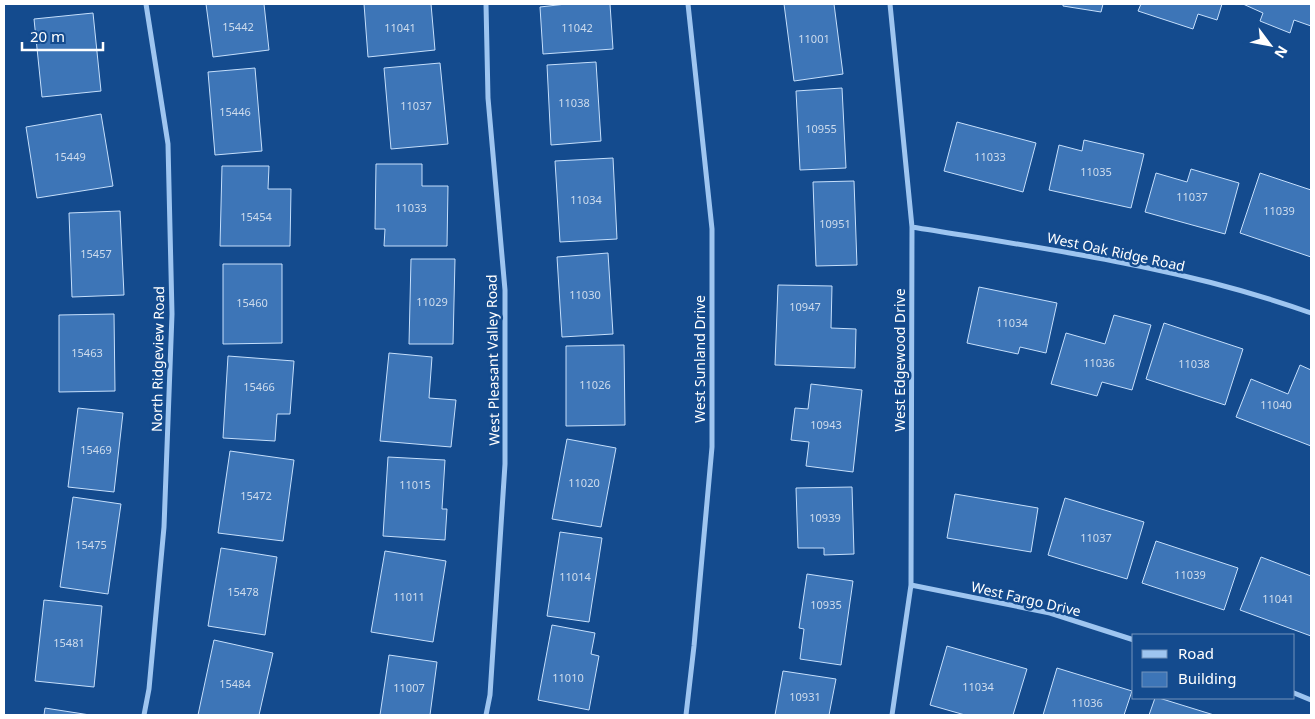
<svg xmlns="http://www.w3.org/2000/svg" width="1315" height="719" viewBox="0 0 1315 719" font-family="'Noto Sans',sans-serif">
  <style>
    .building { fill: #3d75b7; stroke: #c5dffc }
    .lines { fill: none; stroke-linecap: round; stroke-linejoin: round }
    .minor { stroke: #9ec5f0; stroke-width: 5 }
    .labels { text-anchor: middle; stroke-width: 5; stroke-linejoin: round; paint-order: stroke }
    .number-label { font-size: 11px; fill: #cedced }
    .street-label { font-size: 14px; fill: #fff; stroke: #144b8e }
  </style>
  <rect width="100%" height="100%" fill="#144b8e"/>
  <!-- building -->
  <path class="building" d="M 206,4 L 264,4 L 269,50 L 213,57 Z
    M 364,4 L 431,4 L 435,50 L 368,57 Z
    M 566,4 L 610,4 L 613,49 L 543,54 L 540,7 Z
    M 784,4 L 834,4 L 843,74 L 794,81 Z
    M 1063,4 L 1103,4 L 1101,12 L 1063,6 Z
    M 1141,4 L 1222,4 L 1217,20 L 1198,14 L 1193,29 L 1138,11 Z
    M 1243,4 L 1311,4 L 1311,26 L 1294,20 L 1290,33 L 1260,21 L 1263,13 Z
    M 93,13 L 101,91 L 42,97 L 34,19 Z
    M 596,62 L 601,141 L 551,145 L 547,65 Z
    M 440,63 L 448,144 L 391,149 L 384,68 Z
    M 255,68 L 262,151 L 215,155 L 208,72 Z
    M 842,88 L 846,168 L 800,170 L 796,91 Z
    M 101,114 L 113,186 L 37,198 L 26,127 Z
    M 957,122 L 1036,143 L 1023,192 L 944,171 Z
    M 1084,140 L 1144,154 L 1131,208 L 1049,190 L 1059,145 L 1082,151 Z
    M 613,158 L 617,239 L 560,242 L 555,161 Z
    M 376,164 L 422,164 L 422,186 L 448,186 L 447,246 L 384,246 L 385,229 L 375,229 Z
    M 222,166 L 269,166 L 268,189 L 291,189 L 290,246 L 220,246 Z
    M 1191,169 L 1239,183 L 1225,234 L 1145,212 L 1156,173 L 1187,182 Z
    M 1260,173 L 1311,190 L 1311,257 L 1240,233 Z
    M 854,181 L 857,265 L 816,266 L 813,182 Z
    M 120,211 L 124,295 L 72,297 L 69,213 Z
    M 608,253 L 613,334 L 562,337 L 557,257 Z
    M 411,259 L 455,259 L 453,344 L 409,344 Z
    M 223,264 L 282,264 L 282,343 L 223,344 Z
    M 778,285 L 832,286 L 831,328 L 856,329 L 855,368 L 775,365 Z
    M 979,287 L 1057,303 L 1046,353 L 1020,347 L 1018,354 L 967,343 Z
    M 114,314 L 115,391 L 59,392 L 59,315 Z
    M 1114,315 L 1151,325 L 1132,390 L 1102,382 L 1097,396 L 1051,384 L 1066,333 L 1105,344 Z
    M 1164,323 L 1243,349 L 1225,405 L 1146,379 Z
    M 624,345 L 625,425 L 566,426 L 566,346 Z
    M 389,353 L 432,357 L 429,398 L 456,400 L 451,447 L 380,441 Z
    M 228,356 L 294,361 L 290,414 L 277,414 L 275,441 L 223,438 Z
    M 1300,365 L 1311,370 L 1311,446 L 1236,417 L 1251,379 L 1288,394 Z
    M 811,384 L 862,390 L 853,472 L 806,466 L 809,442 L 791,440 L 795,408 L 808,409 Z
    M 78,408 L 123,413 L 114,492 L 68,487 Z
    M 567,439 L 616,448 L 601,527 L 552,519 Z
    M 230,451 L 294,460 L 283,541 L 218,533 Z
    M 388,457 L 445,460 L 442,509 L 447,509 L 445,540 L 383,536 Z
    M 852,487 L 854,554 L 824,555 L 824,548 L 798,548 L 796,488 Z
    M 955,494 L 1038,508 L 1031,552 L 947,538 Z
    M 73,497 L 121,504 L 108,594 L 60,587 Z
    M 1065,498 L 1144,522 L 1127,579 L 1048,555 Z
    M 560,532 L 602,538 L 589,622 L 547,616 Z
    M 1156,541 L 1238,568 L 1224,610 L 1142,583 Z
    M 221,548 L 277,557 L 265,635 L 208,626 Z
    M 385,551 L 446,561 L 433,642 L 371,632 Z
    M 1261,557 L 1311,576 L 1311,636 L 1240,610 Z
    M 807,574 L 853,581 L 841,665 L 800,659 L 804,629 L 799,628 Z
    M 44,600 L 102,606 L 94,687 L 35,681 Z
    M 552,625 L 595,633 L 591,654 L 599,656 L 589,710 L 538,700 Z
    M 214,640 L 273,653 L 259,715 L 198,715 Z
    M 947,646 L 1027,669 L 1013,715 L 965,715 L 930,705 Z
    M 389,655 L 437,662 L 430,715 L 380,715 Z
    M 1057,668 L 1132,691 L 1124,715 L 1043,715 Z
    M 783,671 L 836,679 L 829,715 L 775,715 Z
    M 1155,698 L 1159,698 L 1214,715 L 1149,715 Z
    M 45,708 L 90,715 L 44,715 Z"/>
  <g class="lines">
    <!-- minor -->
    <path class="minor" d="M 486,4 L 488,98 L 505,290 L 505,464 L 490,695 L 486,715
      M 890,4 L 912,227 L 911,585 L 892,715
      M 912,227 C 1046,249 1183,267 1311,313
      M 911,585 L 1050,613 L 1134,640
      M 1294,693 L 1311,700
      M 144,715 L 149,689 L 164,527 L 172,314 L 168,144 L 146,4
      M 686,715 L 694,646 L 712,447 L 712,229 L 688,4"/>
  </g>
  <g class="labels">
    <!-- number labels -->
    <g class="number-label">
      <text x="238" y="31">15442</text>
      <text x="400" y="32">11041</text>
      <text x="577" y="32">11042</text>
      <text x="814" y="43">11001</text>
      <text x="574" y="107">11038</text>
      <text x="416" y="110">11037</text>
      <text x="235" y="116">15446</text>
      <text x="821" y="133">10955</text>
      <text x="70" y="161">15449</text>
      <text x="990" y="161">11033</text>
      <text x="1096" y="176">11035</text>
      <text x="1192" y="201">11037</text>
      <text x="586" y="204">11034</text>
      <text x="411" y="212">11033</text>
      <text x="1279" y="215">11039</text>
      <text x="256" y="221">15454</text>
      <text x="835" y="228">10951</text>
      <text x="96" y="258">15457</text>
      <text x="585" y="299">11030</text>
      <text x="432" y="306">11029</text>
      <text x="252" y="307">15460</text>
      <text x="805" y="311">10947</text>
      <text x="1012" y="327">11034</text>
      <text x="87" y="357">15463</text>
      <text x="1099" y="367">11036</text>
      <text x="1194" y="368">11038</text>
      <text x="595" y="389">11026</text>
      <text x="259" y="391">15466</text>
      <text x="1276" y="409">11040</text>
      <text x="826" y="429">10943</text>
      <text x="96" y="454">15469</text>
      <text x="584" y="487">11020</text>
      <text x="415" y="489">11015</text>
      <text x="256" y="500">15472</text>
      <text x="825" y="522">10939</text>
      <text x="1096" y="542">11037</text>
      <text x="91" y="549">15475</text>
      <text x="1190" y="579">11039</text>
      <text x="575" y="581">11014</text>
      <text x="243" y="596">15478</text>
      <text x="409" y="601">11011</text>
      <text x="1278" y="603">11041</text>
      <text x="826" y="609">10935</text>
      <text x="69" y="647">15481</text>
      <text x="568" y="682">11010</text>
      <text x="235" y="688">15484</text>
      <text x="978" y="691">11034</text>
      <text x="409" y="692">11007</text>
      <text x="805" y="701">10931</text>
      <text x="1087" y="707">11036</text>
    </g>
    <!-- street labels -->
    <g class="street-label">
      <text transform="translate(1116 252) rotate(12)" y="5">West Oak Ridge Road</text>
      <text transform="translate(158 359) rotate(-89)" y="5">North Ridgeview Road</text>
      <text transform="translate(700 359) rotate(-90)" y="5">West Sunland Drive</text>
      <text transform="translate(493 360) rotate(-91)" y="5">West Pleasant Valley Road</text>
      <text transform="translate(900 360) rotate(-90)" y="5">West Edgewood Drive</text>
      <text transform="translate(1026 599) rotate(13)" y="5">West Fargo Drive</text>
    </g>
  </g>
  <!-- border -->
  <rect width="1315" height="719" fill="none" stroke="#ffffff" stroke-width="10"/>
  <!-- legend -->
  <rect x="1132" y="634" width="162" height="65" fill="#144b8e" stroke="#7293bb"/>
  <rect x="1142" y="650" width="25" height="8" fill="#9ec5f0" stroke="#7293bb"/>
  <text x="1178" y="659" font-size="15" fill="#ffffff">Road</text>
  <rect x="1142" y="672" width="25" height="15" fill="#3d75b7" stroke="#7293bb"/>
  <text x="1178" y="684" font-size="15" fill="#ffffff">Building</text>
  <!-- north arrow -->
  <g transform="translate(1270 45) rotate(122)" stroke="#144b8e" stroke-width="4" paint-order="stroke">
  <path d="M0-4L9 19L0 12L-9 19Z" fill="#ffffff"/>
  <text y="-8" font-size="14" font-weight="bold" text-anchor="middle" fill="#ffffff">N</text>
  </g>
  <!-- scale -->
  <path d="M22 42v8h81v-8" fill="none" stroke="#ffffff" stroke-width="2.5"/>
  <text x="30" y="42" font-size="15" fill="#ffffff" stroke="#144b8e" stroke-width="4" paint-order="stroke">20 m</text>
</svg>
